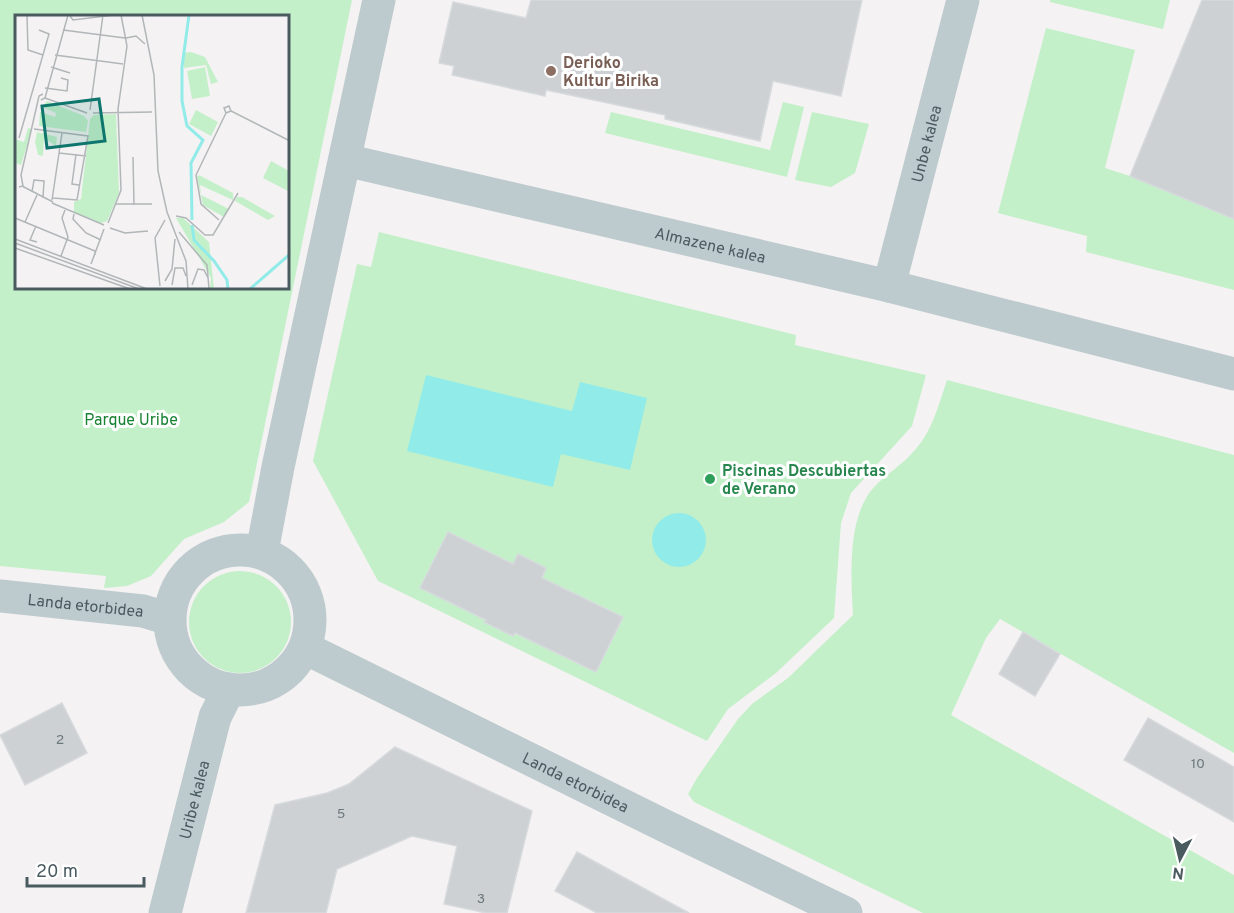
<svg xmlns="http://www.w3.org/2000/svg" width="1234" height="913" viewBox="0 0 1234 913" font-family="Overpass,sans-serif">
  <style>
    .green { fill: #c3f0c9; fill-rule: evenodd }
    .water { fill: #91ece9 }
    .building { fill: #cdd1d4; stroke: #d7dadd; stroke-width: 1.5 }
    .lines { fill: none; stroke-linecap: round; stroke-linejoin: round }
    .street { stroke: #becbce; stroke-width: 33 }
    .education-dot { fill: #8d6e63; stroke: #fff; stroke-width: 2 }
    .leisure-dot { fill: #2e9e5b; stroke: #fff; stroke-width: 2 }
    .labels { text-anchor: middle; stroke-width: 6; stroke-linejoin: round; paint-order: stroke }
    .number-label { font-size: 14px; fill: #6b787d }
    .education-label { font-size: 16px; font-weight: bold; fill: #785e54; stroke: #fff; text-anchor: start }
    .street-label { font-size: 16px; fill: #4a5b60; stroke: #fff }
    .park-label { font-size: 16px; fill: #198334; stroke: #fff }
    .leisure-label { font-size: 16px; font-weight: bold; fill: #27864d; stroke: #fff; text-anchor: start }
    .inset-river { fill: none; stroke: #91ece9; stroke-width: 3 }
    .inset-road { fill: none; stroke: #b1b6b8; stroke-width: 1.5 }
    .view { fill: #0f766e; fill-opacity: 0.15; stroke: #0f766e; stroke-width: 3 }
    .inset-edge { fill: none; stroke: #4a5b60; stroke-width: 3 }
  </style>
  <rect width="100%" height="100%" fill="#f5f2f3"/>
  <!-- green -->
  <path class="green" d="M 0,0 L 352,0 L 249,502 L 224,522 L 184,539 L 151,576 L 127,586 L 104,588 L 106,576 L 0,566 ZM 16,16 L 288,16 L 288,288 L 16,288 Z
    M 1050,0 L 1170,0 L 1163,29 L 1050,2 Z
    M 1046,28 L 1135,50 L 1105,168 L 1130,176 L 1234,219 L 1234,290 L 1086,252 L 1087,236 L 998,213 Z
    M 783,102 L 804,107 L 787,177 L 605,133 L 611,112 L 770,150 Z
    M 812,112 L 869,124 L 855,173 L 831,187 L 795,180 Z
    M 379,232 L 796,335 L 795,345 L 926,375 L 912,426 L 851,493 L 841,523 L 834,618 L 776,673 L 728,709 L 707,741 L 378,581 L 313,461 L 357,264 L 371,267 Z
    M 947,380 L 1234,455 L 1234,753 L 1000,619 L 986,638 L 951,715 L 1234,875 L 1234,913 L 923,913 L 694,802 L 688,794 L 697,778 L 738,719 L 753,703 L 788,678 L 853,615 C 851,581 848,531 865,500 C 876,479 899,469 914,451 C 932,432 939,404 947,380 Z
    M189 622a51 51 0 1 1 102 0a51 51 0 1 1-102 0Z"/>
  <!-- water -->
  <path class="water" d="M 426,375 L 572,411 L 580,382 L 647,398 L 630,470 L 561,454 L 553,487 L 407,451 Z
    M652 540a27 27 0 1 1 54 0a27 27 0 1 1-54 0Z"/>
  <!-- building -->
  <path class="building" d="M 531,0 L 862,0 L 841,96 L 773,81 L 760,141 L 665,119 L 665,115 L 546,90 L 545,96 L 452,75 L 454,66 L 439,63 L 453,2 L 526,18 Z
    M 1202,0 L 1234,0 L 1234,219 L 1130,176 Z
    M 448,532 L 513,564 L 518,554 L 546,568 L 542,578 L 623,617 L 596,672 L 515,633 L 513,636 L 484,622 L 486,620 L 420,588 Z
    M 1023,632 L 1060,654 L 1035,696 L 999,674 Z
    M 62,703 L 87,753 L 25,785 L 0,735 Z
    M 1148,718 L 1234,767 L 1234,822 L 1124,760 Z
    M 395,747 L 532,811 L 507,913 L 486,913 L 444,904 L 457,846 L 412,836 L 337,869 L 326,913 L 246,913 L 275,805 L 327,793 L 349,784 Z
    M 577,852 L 689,913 L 597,913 L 555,891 Z"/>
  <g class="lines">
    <!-- street -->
    <g class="street">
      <path id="s1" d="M 345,160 L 889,286 L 1234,374"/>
      <path id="s2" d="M 889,286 L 963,0"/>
      <circle cx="240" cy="620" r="70"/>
      <path d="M 262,552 L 278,467 L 379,0"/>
      <path id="s3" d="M 0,596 L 143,611 L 169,619"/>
      <path id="s4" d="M 305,648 L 667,827 L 846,913"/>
      <path id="s5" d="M 165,913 L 215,717 L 229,689"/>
    </g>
  </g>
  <!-- markers -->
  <circle class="education-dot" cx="551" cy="71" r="6"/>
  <circle class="leisure-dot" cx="710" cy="479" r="6"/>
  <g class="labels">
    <!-- number labels -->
    <g class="number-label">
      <text x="60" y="744">2</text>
      <text x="1198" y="768">10</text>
      <text x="341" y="818">5</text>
      <text x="481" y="903">3</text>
    </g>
    <!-- education labels -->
    <g class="education-label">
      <text x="563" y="68">Derioko<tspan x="563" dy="18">Kultur Birika</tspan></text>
    </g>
    <!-- street labels -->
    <g class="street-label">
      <text dy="6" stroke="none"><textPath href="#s2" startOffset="147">Unbe kalea</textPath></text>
      <text dy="6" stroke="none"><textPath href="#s1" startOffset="375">Almazene kalea</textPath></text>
      <text dy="6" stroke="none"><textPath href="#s3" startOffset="86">Landa etorbidea</textPath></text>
      <text dy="6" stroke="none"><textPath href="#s4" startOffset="302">Landa etorbidea</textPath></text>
      <text dy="6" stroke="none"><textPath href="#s5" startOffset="117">Uribe kalea</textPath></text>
    </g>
    <!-- park labels -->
    <g class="park-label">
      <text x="131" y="425">Parque Uribe</text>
    </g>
    <!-- leisure labels -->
    <g class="leisure-label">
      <text x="722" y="476">Piscinas Descubiertas<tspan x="722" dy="18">de Verano</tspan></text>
    </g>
  </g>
  <!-- overview -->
  <g transform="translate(15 15)">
    <rect width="274" height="274" fill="#f5f2f3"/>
    <path d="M 176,37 L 190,42 L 203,67 L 196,69 L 191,50 L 169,53 L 169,38 ZM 190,52 L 195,81 L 177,84 L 172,56 ZM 32,86 L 69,101 L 73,106 L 71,117 L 24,111 L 25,97 L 40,102 L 41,98 L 27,92 ZM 181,95 L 203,107 L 196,121 L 174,109 ZM 101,99 L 104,178 L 92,206 L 86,208 L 59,197 L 59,187 L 66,184 L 75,104 L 79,100 ZM 13,113 L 17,114 L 6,150 L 0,148 L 0,124 L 9,127 ZM 22,117 L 42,122 L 41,131 L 29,123 L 28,141 L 23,140 L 20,127 ZM 256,146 L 274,156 L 273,176 L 248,163 ZM 184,160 L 218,178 L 218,185 L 185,170 L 186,180 L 214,194 L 209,202 L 188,190 L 182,162 ZM 222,182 L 227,182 L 260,201 L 253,205 L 220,186 ZM 161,203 L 168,203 L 194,227 L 199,274 L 195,274 L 196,263 Z" fill="#c3f0c9"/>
    <path class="inset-river" d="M 174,0 L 167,52 L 167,86 L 172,111 L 188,125 L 176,148 L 177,205M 177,210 L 179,225 L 199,246 L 212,265 L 213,274M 235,274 L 275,239"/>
    <path class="inset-road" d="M 12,0 L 13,35 L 28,40M 127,0 L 139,60 L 143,156 L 152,197 L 171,246 L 173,274M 55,1 L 58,5 L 99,0M 48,15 L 110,23M 111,23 L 121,21 L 130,29M 40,40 L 108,49M 36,52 L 55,58M 30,73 L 52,76 L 53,65 L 46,63M 30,83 L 72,98M 26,85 L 30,83 L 53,0M 75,95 L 88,0M 216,96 L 211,98 L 209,93 L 214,91 L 216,96 L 275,126M 78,98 L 137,97M 19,114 L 73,121 L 62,185 L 38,183M 4,123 L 34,19 L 24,15M 44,138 L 71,141M 61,139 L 57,169 L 64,170M 118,142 L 119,190M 7,171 L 38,187M 4,172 L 8,171 L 6,160 L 24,81 L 28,79M 17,177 L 19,165 L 29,166 L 28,183M 37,185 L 47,118M 37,188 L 89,210M 101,189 L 137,189M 59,199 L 58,204 L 71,218 L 86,225M 161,201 L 171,203 L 190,220 L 198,220 L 223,178M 0,203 L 80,236 L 80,240M 204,205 L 186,189 L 181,160 L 211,98M 10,207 L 22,180M 93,208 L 106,175 L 103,94 L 112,31 L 106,0M 21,211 L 15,225 L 22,227M 95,213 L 110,218 L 133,216M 164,217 L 192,250 L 194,274M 0,224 L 132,274M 0,228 L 124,274M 0,233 L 115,274M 46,241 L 53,222 L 47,203 L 50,195M 76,249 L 89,214M 150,266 L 157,254 L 160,224M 157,270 L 160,253 L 168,253 L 171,261M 177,270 L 183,254 L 189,255 L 193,263M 145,271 L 140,223 L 150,205"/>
    <path class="view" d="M 84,84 L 90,126 L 32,133 L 27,91 Z"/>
    <rect width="274" height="274" class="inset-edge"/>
  </g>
  <!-- north arrow -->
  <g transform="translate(1180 859) rotate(187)" stroke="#ffffff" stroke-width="4.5" paint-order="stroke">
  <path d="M0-4.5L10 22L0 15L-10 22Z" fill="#4a5b60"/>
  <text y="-9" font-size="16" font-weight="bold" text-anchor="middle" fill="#4a5b60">N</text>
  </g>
  <!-- scale -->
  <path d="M27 877v9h117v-9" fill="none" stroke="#4a5b60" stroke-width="3"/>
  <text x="36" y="877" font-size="18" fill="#4a5b60" stroke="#ffffff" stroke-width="4.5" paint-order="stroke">20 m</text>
</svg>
